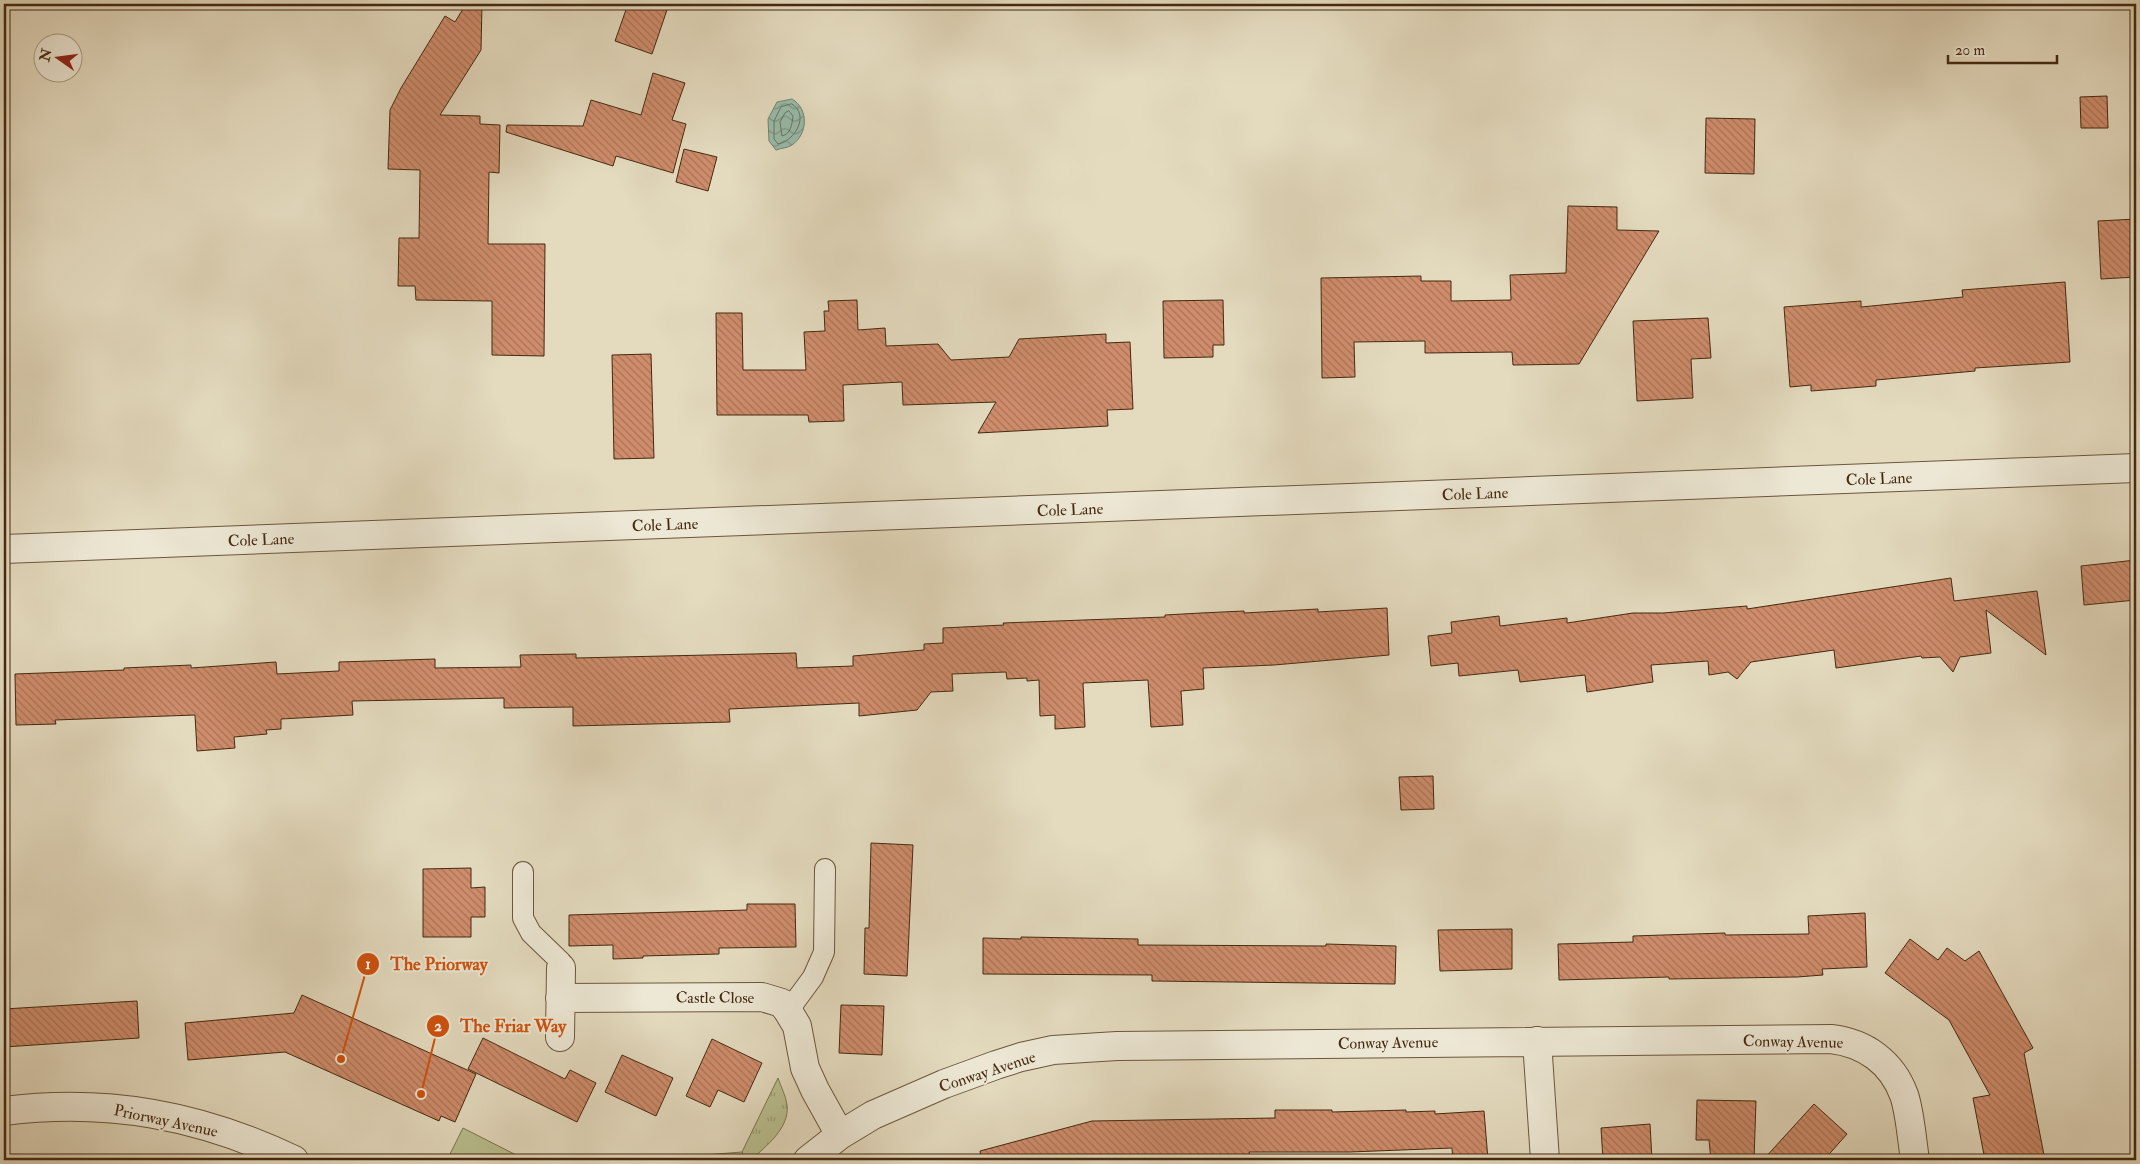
<svg xmlns="http://www.w3.org/2000/svg" width="2140" height="1164" viewBox="0 0 2140 1164" font-family="'IM FELL Double Pica',serif">
  <style>
    .grass { fill: url(#grass-tufts); stroke: #7f7450 }
    .park { fill: #b9bf8f; stroke: #7f7450 }
    .water { fill: url(#water-waves); stroke: #76816d }
    .lines { fill: none; stroke-linecap: round; stroke-linejoin: round }
    .shore { stroke: #6e725e; stroke-width: 1 }
    .building { fill: url(#building-back-hatch); stroke: #452910 }
    .lane-casing { stroke: #6d563c; stroke-width: 22 }
    .street-casing { stroke: #6d563c; stroke-width: 30 }
    .lane { stroke: #ede8d5; stroke-width: 20 }
    .street { stroke: #ede8d5; stroke-width: 28 }
    .labels { text-anchor: middle; stroke-width: 4; stroke-linejoin: round; paint-order: stroke }
    .street-label { font-size: 16px; fill: #452910; stroke: #ede8d5 }
    .leader { fill: none; stroke: #d0520d; stroke-width: 2 }
    .callout-dot { fill: #d0520d; stroke: #ede8d5; stroke-width: 2 }
    .mark-label { font-size: 15px; text-anchor: middle; font-weight: bold; fill: #fff }
    .callout-label { font-size: 18px; text-anchor: middle; font-weight: bold; fill: #d0520d; stroke: #ede8d5; stroke-width: 4; stroke-linejoin: round; paint-order: stroke }
  </style>
  <defs>
    <pattern id="grass-tufts" width="24" height="20" patternUnits="userSpaceOnUse" patternTransform="scale(1.25)"><rect width="24" height="20" fill="#b9bf8f"/><path d="M3 7l-1-3M5 7V3M7 7l1-3M15 17l-1-3M17 17v-4M19 17l1-3" fill="none" stroke="#989b73"/></pattern>
    <pattern id="water-waves" width="16" height="10" patternUnits="userSpaceOnUse" patternTransform="scale(1.25)"><rect width="16" height="10" fill="#97bcab"/><path d="M0 5q4-4 8 0t8 0" fill="none" stroke="#7d998a"/></pattern>
    <pattern id="building-back-hatch" width="6" height="6" patternUnits="userSpaceOnUse" patternTransform="scale(1.25)"><rect width="6" height="6" fill="#cf8d6c"/><path d="M-1 5l2 2M0 0l6 6M5-1l2 2" fill="none" stroke="#aa7357"/></pattern>
  </defs>
  <rect width="100%" height="100%" fill="#e4dbbf"/>
  <filter id="stains"><feTurbulence type="fractalNoise" baseFrequency=".004" numOctaves="4"/><feColorMatrix values="0 0 0 0 .2 0 0 0 0 .09 0 0 0 0 .02 0 0 0 .5 -.17"/></filter>
  <radialGradient id="worn" r=".72"><stop offset=".6" stop-color="#630" stop-opacity="0"/><stop offset="1" stop-color="#630" stop-opacity=".3"/></radialGradient>
  <!-- grass -->
  <path class="grass" d="M 778,1078 C 781,1087 786,1096 787,1105 C 790,1128 766,1146 751,1160 L 745,1160 L 742,1152 Z"/>
  <!-- park -->
  <path class="park" d="M 463,1128 L 526,1160 L 447,1160 Z
    M 742,1152 L 745,1160 L 639,1160 Z"/>
  <!-- water -->
  <path class="water" d="M 792,99 C 809,109 808,134 792,145 C 788,148 781,148 776,150 L 769,141 L 768,119 L 777,102 Z"/>
  <g class="lines">
    <!-- shore -->
    <path class="shore" d="M 792,104 C 810,115 795,141 778,144 L 774,139 L 774,121 L 781,107 Z
      M 789,111 L 793,116 C 792,124 791,134 782,136 L 780,122 L 785,113 Z"/>
  </g>
  <!-- building -->
  <path class="building" d="M 466,4 L 482,4 L 481,50 L 440,115 L 480,116 L 480,124 L 500,125 L 499,173 L 489,172 L 488,244 L 545,244 L 544,356 L 492,355 L 492,301 L 416,300 L 415,286 L 398,286 L 399,238 L 419,238 L 420,170 L 388,169 L 390,110 L 401,88 L 445,16 L 455,22 Z
    M 628,4 L 669,4 L 652,54 L 615,41 Z
    M 653,73 L 685,83 L 672,120 L 686,124 L 673,173 L 616,156 L 613,166 L 506,132 L 507,125 L 583,126 L 591,100 L 641,115 Z
    M 2107,96 L 2108,128 L 2081,128 L 2080,97 Z
    M 1706,118 L 1755,119 L 1754,174 L 1705,173 Z
    M 684,149 L 717,157 L 708,191 L 676,182 Z
    M 1568,206 L 1617,207 L 1617,230 L 1659,231 L 1579,364 L 1513,365 L 1512,352 L 1425,353 L 1425,341 L 1354,342 L 1355,377 L 1322,378 L 1321,278 L 1421,276 L 1421,281 L 1451,281 L 1451,301 L 1511,300 L 1510,275 L 1566,273 Z
    M 2136,219 L 2136,277 L 2101,279 L 2098,221 Z
    M 2065,282 L 2070,362 L 1975,368 L 1975,371 L 1876,380 L 1876,386 L 1811,391 L 1811,385 L 1790,387 L 1784,307 L 1861,301 L 1861,307 L 1963,297 L 1962,290 Z
    M 857,300 L 858,330 L 885,328 L 886,346 L 938,344 L 951,360 L 1009,357 L 1019,339 L 1106,334 L 1106,343 L 1130,342 L 1133,409 L 1107,410 L 1108,426 L 978,433 L 996,402 L 903,405 L 902,382 L 843,385 L 844,421 L 809,422 L 808,415 L 717,415 L 716,313 L 742,313 L 743,370 L 806,370 L 804,332 L 825,331 L 824,311 L 829,311 L 828,301 Z
    M 1223,300 L 1224,345 L 1213,345 L 1213,357 L 1164,358 L 1163,301 Z
    M 1708,318 L 1711,358 L 1691,359 L 1693,398 L 1637,401 L 1633,321 Z
    M 651,354 L 654,458 L 614,459 L 612,355 Z
    M 2136,560 L 2136,600 L 2084,605 L 2081,566 Z
    M 1951,578 L 1954,601 L 2037,591 L 2046,655 L 1986,610 L 1991,653 L 1960,657 L 1953,672 L 1940,657 L 1922,658 L 1921,656 L 1836,668 L 1834,650 L 1751,662 L 1737,679 L 1728,672 L 1709,675 L 1708,661 L 1651,665 L 1653,682 L 1587,692 L 1585,675 L 1520,682 L 1518,670 L 1459,676 L 1458,663 L 1431,666 L 1428,636 L 1452,633 L 1451,622 L 1499,616 L 1500,626 L 1567,618 L 1567,623 L 1633,613 L 1663,613 L 1747,606 L 1747,609 Z
    M 1387,608 L 1389,655 L 1274,665 L 1203,668 L 1204,689 L 1181,691 L 1183,725 L 1151,727 L 1148,680 L 1083,683 L 1085,727 L 1055,729 L 1055,715 L 1040,716 L 1039,680 L 1027,681 L 1027,678 L 1007,679 L 1006,672 L 952,674 L 953,691 L 931,692 L 917,710 L 859,716 L 859,703 L 729,709 L 730,722 L 573,726 L 573,707 L 504,708 L 504,698 L 352,701 L 353,715 L 281,719 L 281,729 L 266,730 L 267,734 L 234,737 L 235,748 L 197,751 L 195,715 L 55,720 L 56,724 L 16,725 L 15,674 L 124,670 L 124,668 L 191,665 L 191,668 L 276,662 L 277,674 L 339,671 L 339,662 L 435,659 L 435,668 L 521,667 L 520,655 L 576,654 L 576,658 L 796,653 L 797,668 L 853,666 L 853,656 L 924,650 L 924,644 L 943,643 L 943,628 L 1004,625 L 1003,623 L 1165,617 L 1165,615 L 1201,613 L 1244,611 L 1244,613 L 1318,609 L 1318,612 Z
    M 1433,776 L 1434,809 L 1401,810 L 1399,777 Z
    M 871,843 L 913,845 L 907,976 L 864,974 L 865,928 L 869,928 Z
    M 471,868 L 471,888 L 485,887 L 485,917 L 471,917 L 471,937 L 423,937 L 423,869 Z
    M 747,904 L 795,904 L 796,947 L 719,948 L 719,954 L 643,956 L 643,958 L 613,959 L 613,945 L 569,946 L 569,915 L 747,910 Z
    M 1865,913 L 1867,967 L 1822,969 L 1823,975 L 1797,977 L 1669,979 L 1669,977 L 1559,980 L 1558,944 L 1633,942 L 1633,936 L 1725,933 L 1725,935 L 1809,934 L 1808,916 Z
    M 1512,929 L 1512,969 L 1440,971 L 1438,930 Z
    M 1021,937 L 1138,939 L 1138,945 L 1326,946 L 1326,944 L 1396,946 L 1395,984 L 1152,981 L 1152,975 L 983,974 L 983,938 L 1021,939 Z
    M 1910,939 L 1938,960 L 1947,948 L 1965,961 L 1979,951 L 2033,1048 L 2024,1053 L 2045,1160 L 1985,1160 L 1973,1098 L 1990,1095 L 1949,1020 L 1885,973 Z
    M 302,995 L 476,1074 L 455,1122 L 441,1116 L 439,1121 L 285,1052 L 188,1060 L 185,1023 L 294,1013 Z
    M 137,1001 L 139,1038 L 4,1047 L 4,1009 Z
    M 841,1005 L 884,1006 L 882,1055 L 839,1053 Z
    M 483,1038 L 565,1079 L 570,1070 L 596,1083 L 577,1122 L 468,1069 Z
    M 712,1039 L 762,1063 L 744,1102 L 718,1090 L 710,1107 L 686,1096 Z
    M 622,1055 L 673,1078 L 656,1116 L 605,1092 Z
    M 1697,1100 L 1756,1101 L 1754,1160 L 1711,1160 L 1709,1140 L 1696,1140 Z
    M 1814,1104 L 1847,1134 L 1824,1160 L 1763,1160 Z
    M 1275,1110 L 1332,1110 L 1332,1112 L 1406,1110 L 1406,1112 L 1435,1111 L 1435,1114 L 1484,1111 L 1488,1160 L 1453,1160 L 1452,1148 L 1350,1152 L 1249,1152 L 1250,1156 L 1081,1158 L 1081,1160 L 981,1160 L 980,1151 L 1092,1121 L 1275,1118 Z
    M 1650,1124 L 1652,1160 L 1603,1160 L 1601,1128 Z"/>
  <g class="lines">
    <!-- lane casing -->
    <g class="lane-casing">
      <path id="lane" d="M 523,872 L 523,918 L 531,933 L 561,962 L 561,968
        M 788,1011 L 813,977 L 824,952 L 825,869"/>
    </g>
    <!-- street casing -->
    <g class="street-casing">
      <path id="street" d="M 4,549 L 2136,468
        M 560,998 L 762,997 L 782,1003 L 788,1011 L 797,1026 L 805,1068 L 815,1090 L 840,1135
        M 560,1037 L 561,968
        M 1537,1041 L 1545,1160
        M 4,1111 C 107,1098 200,1115 294,1160
        M 808,1160 L 840,1135 L 873,1115 L 944,1084 L 996,1065 L 1021,1057 L 1053,1050 L 1117,1046 L 1831,1039 C 1865,1043 1892,1062 1904,1095 C 1910,1112 1912,1141 1915,1160"/>
    </g>
    <!-- lane -->
    <use href="#lane" class="lane"/>
    <!-- street -->
    <use href="#street" class="street"/>
  </g>
  <g class="labels">
    <!-- street labels -->
    <g class="street-label">
      <text transform="translate(1879 478) rotate(-2)" y="6">Cole Lane</text>
      <text transform="translate(1475 493) rotate(-2)" y="6">Cole Lane</text>
      <text transform="translate(1070 509) rotate(-2)" y="6">Cole Lane</text>
      <text transform="translate(665 524) rotate(-2)" y="6">Cole Lane</text>
      <text transform="translate(261 539) rotate(-2)" y="6">Cole Lane</text>
      <text x="715" y="1003">Castle Close</text>
      <text transform="translate(1793 1041) rotate(1)" y="6">Conway Avenue</text>
      <text transform="translate(1388 1042) rotate(-1)" y="6">Conway Avenue</text>
      <text transform="translate(987 1071) rotate(-18)" y="6">Conway Avenue</text>
      <text transform="translate(166 1120) rotate(12)" y="6">Priorway Avenue</text>
    </g>
  </g>
  <!-- callouts -->
  <path class="leader" d="M341 1059L368 964M421 1094L438 1026"/>
  <g class="callout-dot">
    <circle cx="341" cy="1059" r="5"/>
    <circle cx="421" cy="1094" r="5"/>
    <circle cx="368" cy="964" r="12"/>
    <circle cx="438" cy="1026" r="12"/>
  </g>
  <g class="mark-label">
    <text x="368" y="969">1</text>
    <text x="438" y="1031">2</text>
  </g>
  <g class="callout-label">
    <text x="439" y="970">The Priorway</text>
    <text x="513" y="1032">The Friar Way</text>
  </g>
  <!-- margin -->
  <rect width="2140" height="1164" fill="none" stroke="#e4dbbf" stroke-width="20"/>
  <rect x="5" y="5" width="2130" height="1154" fill="none" stroke="#452910" stroke-width="2.5"/>
  <rect x="10" y="10" width="2120" height="1144" fill="none" stroke="#452910"/>
  <!-- north arrow -->
  <g transform="translate(58 58) rotate(284)"><circle r="24" fill="#ede8d5" stroke="#aa9c86"/>
  <path d="M0-4L9 19L0 12L-9 19Z" fill="#8f2418"/>
  <text y="-8" font-size="14" font-weight="bold" text-anchor="middle" fill="#452910">N</text>
  </g>
  <!-- scale -->
  <path d="M1948 55v8h109v-8" fill="none" stroke="#452910" stroke-width="2.5"/>
  <text x="1955" y="55" font-size="15" fill="#452910" stroke="#ede8d5" stroke-width="4" paint-order="stroke">20 m</text>
  <rect width="100%" height="100%" filter="url(#stains)"/>
  <rect width="100%" height="100%" fill="url(#worn)"/>
</svg>
